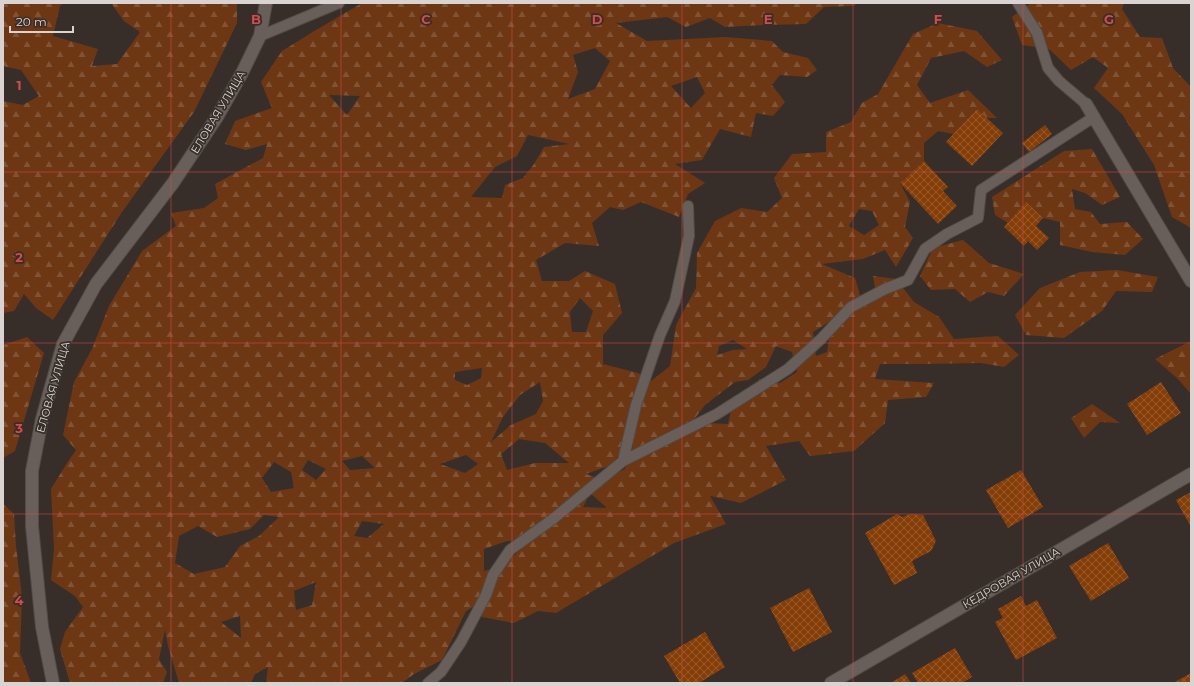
<svg xmlns="http://www.w3.org/2000/svg" width="1194" height="686" viewBox="0 0 1194 686" font-family="Montserrat,sans-serif">
  <style>
    .forest { fill: url(#forest-firs); fill-rule: evenodd }
    .building { fill: url(#building-cross-hatch) }
    .lines { fill: none; stroke-linecap: round; stroke-linejoin: round }
    .lane-casing { stroke: #524c47; stroke-width: 12 }
    .street-casing { stroke: #524c47; stroke-width: 14 }
    .lane { stroke: #695f5a; stroke-width: 10 }
    .street { stroke: #695f5a; stroke-width: 12 }
    .grid { fill: none; stroke: #d74a4a; stroke-width: 1; stroke-opacity: 0.55 }
    .labels { text-anchor: middle; stroke-width: 3.5; stroke-linejoin: round; paint-order: stroke }
    .street-label { font-size: 11px; fill: #d9d4d1; stroke: #372e2a }
    .grid-label { font-size: 13px; text-anchor: middle; font-weight: bold; fill: #d74a4a; stroke: #372e2a; stroke-width: 3.5; stroke-linejoin: round; paint-order: stroke }
  </style>
  <defs>
    <pattern id="forest-firs" width="22" height="20" patternUnits="userSpaceOnUse"><rect width="22" height="20" fill="#6d3714"/><path d="M5 1l3.5 6h-7zM16 11l3.5 6h-7z" fill="#815335"/></pattern>
    <pattern id="building-cross-hatch" width="8" height="8" patternUnits="userSpaceOnUse"><rect width="8" height="8" fill="#853e07"/><path d="M0 0l8 8M0 8l8-8" fill="none" stroke="#96592a"/></pattern>
  </defs>
  <rect width="100%" height="100%" fill="#372e2a"/>
  <!-- forest -->
  <path class="forest" d="M 3,3 L 63,3 L 60,6 L 53,36 L 98,49 L 92,66 L 117,64 L 140,32 L 124,21 L 111,3 L 237,3 L 237,23 L 194,112 L 122,212 L 53,320 L 36,308 L 24,294 L 14,311 L 3,313 L 3,101 L 23,105 L 39,96 L 21,70 L 3,66 Z
    M 362,3 L 857,3 L 854,6 L 824,7 L 806,24 L 765,25 L 725,27 L 710,18 L 686,27 L 667,17 L 616,23 L 647,41 L 726,37 L 772,41 L 783,52 L 808,58 L 817,70 L 807,77 L 780,75 L 772,85 L 785,102 L 773,116 L 756,113 L 751,137 L 720,129 L 702,160 L 675,164 L 705,183 L 688,194 L 679,217 L 641,202 L 623,210 L 610,207 L 592,223 L 599,246 L 565,243 L 536,260 L 542,281 L 569,281 L 585,271 L 615,284 L 622,313 L 603,335 L 603,364 L 638,373 L 651,381 L 670,366 L 676,325 L 696,288 L 697,253 L 715,221 L 741,208 L 767,212 L 782,198 L 774,178 L 792,154 L 826,152 L 826,132 L 851,122 L 862,103 L 878,94 L 913,34 L 938,23 L 977,31 L 1002,60 L 987,67 L 964,51 L 931,58 L 917,85 L 930,103 L 968,90 L 997,118 L 986,118 L 977,109 L 954,134 L 938,131 L 924,143 L 924,161 L 900,183 L 910,202 L 905,227 L 913,238 L 896,267 L 885,250 L 863,259 L 822,264 L 855,278 L 861,299 L 876,294 L 873,276 L 896,279 L 914,302 L 939,317 L 954,339 L 998,336 L 1019,355 L 1004,367 L 981,363 L 921,364 L 880,364 L 875,379 L 934,383 L 926,397 L 888,400 L 885,423 L 854,451 L 810,456 L 799,441 L 766,446 L 786,480 L 741,503 L 710,496 L 726,524 L 674,543 L 556,613 L 538,611 L 514,623 L 482,617 L 482,602 L 466,611 L 442,660 L 414,674 L 402,683 L 266,683 L 268,667 L 255,674 L 251,683 L 179,683 L 168,646 L 165,630 L 159,659 L 167,672 L 163,683 L 70,683 L 60,649 L 65,632 L 83,607 L 75,596 L 51,580 L 54,549 L 51,489 L 67,463 L 76,450 L 63,435 L 74,382 L 92,349 L 109,306 L 142,251 L 176,226 L 171,213 L 204,208 L 218,198 L 215,184 L 263,158 L 267,144 L 246,150 L 225,144 L 235,121 L 272,108 L 261,82 L 282,51 L 316,30 ZM 595,48 L 610,61 L 595,89 L 568,99 L 578,72 L 573,55 ZM 697,77 L 705,93 L 691,108 L 671,86 ZM 329,95 L 330,95 L 360,96 L 347,115 ZM 528,135 L 569,144 L 544,147 L 534,164 L 523,178 L 505,185 L 502,198 L 471,197 L 495,167 L 517,156 ZM 859,209 L 872,211 L 879,225 L 864,235 L 849,226 ZM 580,298 L 593,311 L 586,332 L 572,332 L 570,312 ZM 832,320 L 827,352 L 816,356 L 813,332 ZM 733,340 L 747,349 L 733,350 L 717,355 L 719,346 ZM 776,346 L 792,352 L 797,372 L 780,383 L 759,379 L 751,397 L 733,401 L 728,424 L 707,423 L 685,431 L 705,405 L 735,382 L 748,380 L 766,367 ZM 482,368 L 481,378 L 467,385 L 455,380 L 455,372 ZM 540,382 L 543,401 L 536,414 L 511,425 L 491,442 L 503,417 L 520,395 ZM 628,436 L 633,446 L 625,469 L 602,480 L 586,474 L 614,464 ZM 519,439 L 545,443 L 569,463 L 535,463 L 507,470 L 501,454 ZM 466,455 L 478,464 L 465,473 L 440,464 ZM 362,456 L 375,468 L 350,470 L 342,461 ZM 308,460 L 326,469 L 316,480 L 302,470 ZM 274,462 L 291,472 L 294,488 L 271,492 L 262,478 ZM 590,493 L 606,507 L 606,508 L 583,507 ZM 264,515 L 279,517 L 259,536 L 240,546 L 225,567 L 194,574 L 175,563 L 179,536 L 198,526 L 217,537 L 250,529 ZM 362,521 L 384,524 L 367,538 L 354,536 ZM 507,541 L 529,542 L 502,566 L 484,571 L 484,549 ZM 316,582 L 312,605 L 296,610 L 294,591 ZM 240,616 L 241,638 L 221,622 Z
    M 1031,3 L 1124,3 L 1122,9 L 1140,37 L 1162,38 L 1173,68 L 1191,87 L 1191,115 L 1189,118 L 1191,119 L 1191,228 L 1172,217 L 1154,165 L 1122,114 L 1094,88 L 1108,68 L 1093,57 L 1071,70 L 1049,49 L 1022,45 L 1012,17 Z
    M 1092,149 L 1120,197 L 1102,205 L 1085,193 L 1072,189 L 1075,209 L 1091,212 L 1100,224 L 1127,222 L 1143,239 L 1125,255 L 1092,252 L 1060,245 L 1060,222 L 1043,218 L 1026,203 L 1008,223 L 995,215 L 992,197 L 1064,151 Z
    M 963,240 L 989,263 L 1024,274 L 1004,296 L 988,292 L 970,302 L 955,289 L 931,290 L 920,276 L 933,248 Z
    M 1117,270 L 1158,277 L 1152,292 L 1116,291 L 1102,311 L 1064,338 L 1026,335 L 1015,315 L 1040,288 L 1080,272 Z
    M 27,337 L 44,353 L 15,451 L 3,458 L 3,345 Z
    M 1191,341 L 1191,394 L 1178,379 L 1155,359 Z
    M 1092,404 L 1120,423 L 1100,422 L 1084,438 L 1071,418 Z
    M 3,504 L 14,514 L 16,546 L 22,597 L 20,653 L 31,683 L 3,683 Z"/>
  <!-- building -->
  <path class="building" d="M 977,109 L 1003,133 L 972,166 L 946,142 Z
    M 1045,125 L 1052,134 L 1029,152 L 1022,143 Z
    M 924,161 L 948,187 L 943,191 L 957,206 L 938,224 L 900,183 Z
    M 1026,202 L 1043,218 L 1036,226 L 1049,238 L 1037,250 L 1028,241 L 1024,246 L 1004,227 Z
    M 1161,382 L 1181,413 L 1147,435 L 1127,404 Z
    M 1021,470 L 1043,507 L 1008,528 L 986,490 Z
    M 1191,492 L 1191,527 L 1176,500 Z
    M 897,514 L 902,517 L 911,514 L 923,515 L 936,541 L 931,551 L 912,561 L 917,573 L 894,585 L 865,533 Z
    M 1108,543 L 1129,578 L 1091,601 L 1069,566 Z
    M 809,588 L 832,632 L 793,652 L 770,608 Z
    M 1021,596 L 1026,606 L 1037,600 L 1057,638 L 1016,660 L 995,622 L 1003,618 L 998,609 Z
    M 705,632 L 725,667 L 699,683 L 680,683 L 664,656 Z
    M 955,648 L 972,677 L 962,683 L 918,683 L 912,673 Z
    M 1191,673 L 1191,683 L 1173,683 Z
    M 905,674 L 911,683 L 891,683 Z"/>
  <g class="lines">
    <!-- lane casing -->
    <g class="lane-casing">
      <path id="lane" d="M 1018,3 L 1037,33 L 1048,68 L 1059,81 L 1086,104
        M 260,36 L 339,3
        M 623,461 L 636,405 L 660,335 L 675,301 L 689,236 L 688,206
        M 428,683 L 441,672 L 461,642 L 486,595 L 493,575 L 510,550 L 553,519 L 623,461 L 717,414 L 788,369 L 821,339 L 851,307 L 885,289 L 908,280 L 925,249 L 947,234 L 978,218 L 981,190 L 1094,117"/>
    </g>
    <!-- street casing -->
    <g class="street-casing">
      <path id="street" d="M 1086,104 L 1191,281
        M 53,683 L 42,627 L 32,526 L 32,471 L 42,419 L 63,344 L 96,284 L 173,183 L 217,117 L 242,73 L 260,36 L 266,3
        M 831,683 L 1191,474"/>
    </g>
    <!-- lane -->
    <use href="#lane" class="lane"/>
    <!-- street -->
    <use href="#street" class="street"/>
  </g>
  <!-- grid -->
  <path class="grid" d="M 171,3 L 171,683M 341,3 L 341,683M 512,3 L 512,683M 682,3 L 682,683M 853,3 L 853,683M 1023,3 L 1023,683M 3,172 L 1191,172M 3,343 L 1191,343M 3,514 L 1191,514"/>
  <g class="labels">
    <!-- street labels -->
    <g class="street-label">
      <text transform="translate(218 112) rotate(-59)" y="4">ЕЛОВАЯ УЛИЦА</text>
      <text transform="translate(53 387) rotate(-74)" y="4">ЕЛОВАЯ УЛИЦА</text>
      <text transform="translate(1011 578) rotate(-30)" y="4">КЕДРОВАЯ УЛИЦА</text>
    </g>
  </g>
  <g class="grid-label">
    <text x="256" y="24">B</text>
    <text x="426" y="24">C</text>
    <text x="597" y="24">D</text>
    <text x="768" y="24">E</text>
    <text x="938" y="24">F</text>
    <text x="1109" y="24">G</text>
    <text x="19" y="90">1</text>
    <text x="19" y="262">2</text>
    <text x="19" y="433">3</text>
    <text x="19" y="605">4</text>
  </g>
  <!-- border -->
  <rect width="1194" height="686" fill="none" stroke="#d9d4d1" stroke-width="8"/>
  <!-- scale -->
  <path d="M10 26v6h63v-6" fill="none" stroke="#d9d4d1" stroke-width="2"/>
  <text x="16" y="26" font-size="12" fill="#d9d4d1" stroke="#372e2a" stroke-width="3" paint-order="stroke">20 m</text>
</svg>
